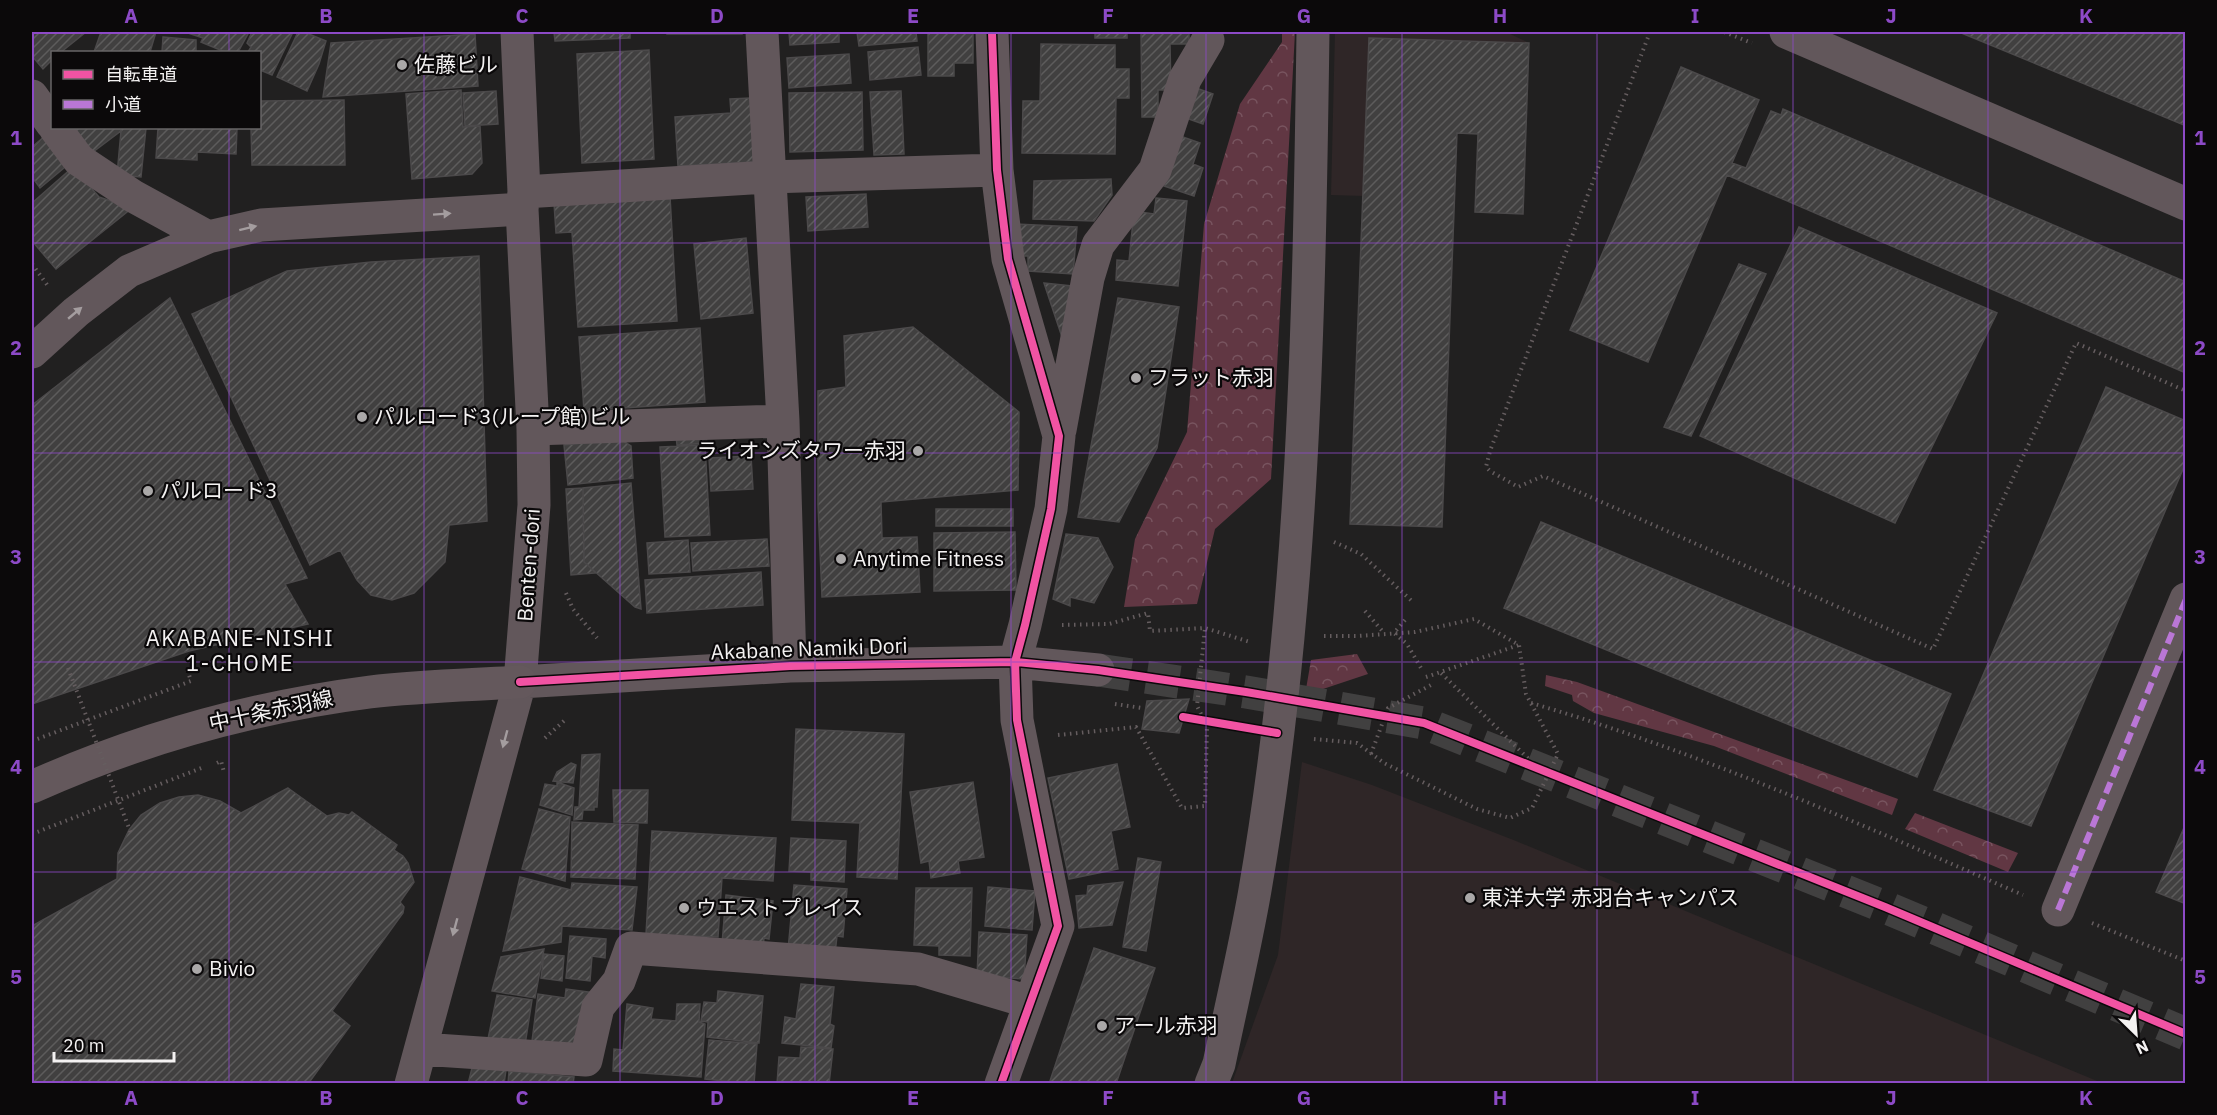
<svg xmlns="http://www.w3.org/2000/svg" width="2217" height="1115" viewBox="0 0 2217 1115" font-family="'IBM Plex Sans','Noto Sans JP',sans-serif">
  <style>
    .built { fill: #2f2627 }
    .forest { fill: url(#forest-crowns) }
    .building { fill: url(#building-hatch); stroke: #4b494a; stroke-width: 1.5 }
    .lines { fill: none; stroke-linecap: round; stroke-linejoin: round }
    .minor-tunnel { stroke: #414040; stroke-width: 33; stroke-dasharray: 33 16; stroke-linecap: butt }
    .path { stroke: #655d5f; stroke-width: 4; stroke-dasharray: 1.5 4.5; stroke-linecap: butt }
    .minor { stroke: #62575b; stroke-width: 33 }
    .major { stroke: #64585c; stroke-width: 33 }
    .path-bridge { stroke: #655d5f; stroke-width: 4; stroke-dasharray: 1.5 4.5; stroke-linecap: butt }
    .quiet { stroke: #ba77d6; stroke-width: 6; stroke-dasharray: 12 6; stroke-linecap: butt }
    .cycleway-casing { stroke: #0b090a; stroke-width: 11 }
    .cycleway { stroke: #f153a3; stroke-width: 8 }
    .oneway { fill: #a49d9f }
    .grid { fill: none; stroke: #8d4ac7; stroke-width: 1.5; stroke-opacity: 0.55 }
    .poi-dot { fill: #aaa8a8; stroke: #0b090a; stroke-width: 2 }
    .labels { text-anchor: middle; stroke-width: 4.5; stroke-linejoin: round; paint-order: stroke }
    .poi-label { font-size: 21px; fill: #f4f2f2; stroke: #0b090a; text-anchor: start }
    .street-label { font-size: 21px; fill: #f4f2f2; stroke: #0b090a }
    .neighbourhood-label { font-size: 22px; letter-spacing: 1.5px; fill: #f4f2f2; stroke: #0b090a }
    .neatline { fill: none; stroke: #8d4ac7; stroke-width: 2 }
    .grid-label { font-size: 20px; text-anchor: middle; font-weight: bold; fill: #8d4ac7 }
  </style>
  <defs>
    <pattern id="forest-crowns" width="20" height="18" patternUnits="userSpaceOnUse" patternTransform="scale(1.5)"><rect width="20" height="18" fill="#613743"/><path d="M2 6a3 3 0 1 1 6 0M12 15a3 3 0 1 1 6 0" fill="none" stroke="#78545f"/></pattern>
    <pattern id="building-hatch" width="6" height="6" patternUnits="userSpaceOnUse" patternTransform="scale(1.5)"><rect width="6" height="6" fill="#414040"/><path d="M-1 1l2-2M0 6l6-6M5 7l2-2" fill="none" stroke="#5d5c5c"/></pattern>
  </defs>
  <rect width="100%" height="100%" fill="#212020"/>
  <!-- built -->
  <path class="built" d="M 1335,32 L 1506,32 L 1529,43 L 1369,38 L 1363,196 L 1331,195 Z
    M 1302,762 L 1372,785 L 1516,841 L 2102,1083 L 1232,1083 L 1278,955 Z"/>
  <!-- forest -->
  <path class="forest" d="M 1282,32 L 1295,32 L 1271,479 L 1215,529 L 1197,604 L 1124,607 L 1135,539 L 1187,432 L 1204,224 L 1240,104 L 1282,42 Z
    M 1357,654 L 1368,674 L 1305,695 L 1311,660 Z
    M 1546,675 L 1577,682 L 1898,799 L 1892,815 L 1714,746 L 1594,713 L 1573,701 L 1572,695 L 1545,686 Z
    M 1915,813 L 2018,853 L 2008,872 L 1905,829 Z"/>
  <!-- building -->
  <path class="building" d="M 32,32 L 86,32 L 61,52 L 52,52 L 52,60 L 43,69 L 32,56 Z
    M 101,32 L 156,32 L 150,52 L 94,52 Z
    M 185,32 L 249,32 L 238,52 L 225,52 L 201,42 L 203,38 Z
    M 252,32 L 293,32 L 272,75 L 260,70 L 260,52 L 248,52 L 251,47 L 247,43 Z
    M 298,32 L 304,32 L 326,41 L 319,64 L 307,91 L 277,77 Z
    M 554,32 L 630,32 L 630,38 L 555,41 Z
    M 667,32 L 742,32 L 742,34 L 667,34 Z
    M 789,32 L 839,32 L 839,42 L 790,45 Z
    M 857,32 L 916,32 L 917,41 L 859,46 Z
    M 928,32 L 973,32 L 973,63 L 954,63 L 954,76 L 928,76 Z
    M 1095,32 L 1127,32 L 1127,38 L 1095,38 Z
    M 1141,32 L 1189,32 L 1189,44 L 1170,44 L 1171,90 L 1158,90 L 1158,117 L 1142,117 Z
    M 1959,32 L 2186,32 L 2186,126 Z
    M 475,34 L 478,86 L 323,97 L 331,43 Z
    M 163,37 L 196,40 L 196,52 L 162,52 Z
    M 1369,38 L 1529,43 L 1523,214 L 1475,212 L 1478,134 L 1457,133 L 1442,527 L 1350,524 Z
    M 1041,44 L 1115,45 L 1115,69 L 1129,69 L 1129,98 L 1116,98 L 1115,154 L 1022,153 L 1023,101 L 1040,101 Z
    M 918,47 L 921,75 L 870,80 L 868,52 Z
    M 649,50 L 654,159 L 582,163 L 577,54 Z
    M 849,54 L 851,83 L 789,88 L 787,58 Z
    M 1681,67 L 1759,100 L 1732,163 L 1746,168 L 1771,111 L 1781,115 L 1783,109 L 2186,282 L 2186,373 L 1727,175 L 1648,362 L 1570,330 Z
    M 1196,88 L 1213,94 L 1203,124 L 1186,118 Z
    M 461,90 L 463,127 L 480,126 L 482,163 L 472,174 L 412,179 L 406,94 Z
    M 496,91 L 498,124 L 465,126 L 463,93 Z
    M 901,91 L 904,154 L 874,155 L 870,92 Z
    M 862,92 L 863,150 L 790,152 L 789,93 Z
    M 750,98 L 754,162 L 678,166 L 675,117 L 731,113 L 730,99 Z
    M 344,100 L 345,165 L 252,165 L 251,128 L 260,128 L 260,101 Z
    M 67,128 L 146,128 L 141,177 L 117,175 L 121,131 L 89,155 Z
    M 158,128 L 237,128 L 236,154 L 197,152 L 197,160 L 156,158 Z
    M 46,135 L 70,163 L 40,188 L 32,177 L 32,147 Z
    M 1180,136 L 1200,143 L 1193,164 L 1203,168 L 1194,196 L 1164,186 Z
    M 73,167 L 99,197 L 132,208 L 56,269 L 32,241 L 32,203 Z
    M 1111,179 L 1112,195 L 1094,221 L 1033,219 L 1034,181 Z
    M 866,194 L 868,227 L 808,231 L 806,197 Z
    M 670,196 L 677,321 L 578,327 L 572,232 L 556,233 L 554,203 Z
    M 1156,198 L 1187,201 L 1178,286 L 1116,280 L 1117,260 L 1129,261 L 1134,211 L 1154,214 Z
    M 1014,224 L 1077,227 L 1073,274 L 1028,271 L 1028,256 L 1019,256 Z
    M 1799,227 L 1997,313 L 1895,523 L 1700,436 Z
    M 746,238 L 753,313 L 701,319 L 694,244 Z
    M 479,256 L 487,521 L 449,525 L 445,562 L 414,593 L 392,600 L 371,595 L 357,580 L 340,550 L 310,565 L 192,314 L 287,271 L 371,262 Z
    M 1739,264 L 1766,274 L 1691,436 L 1664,427 Z
    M 1044,283 L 1072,286 L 1062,337 Z
    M 170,298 L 307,578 L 285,584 L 308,624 L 189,651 L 32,704 L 32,405 Z
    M 1118,298 L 1179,307 L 1157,448 L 1119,522 L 1078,517 Z
    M 913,327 L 1019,412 L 1018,490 L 881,502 L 882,538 L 917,537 L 920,592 L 822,597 L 818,505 L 818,391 L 846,387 L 844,336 Z
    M 700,328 L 705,402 L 584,411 L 579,337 Z
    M 2106,387 L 2186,421 L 2186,462 L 2031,826 L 1934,790 Z
    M 706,434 L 707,443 L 677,445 L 676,436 Z
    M 620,439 L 631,446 L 633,478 L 568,485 L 564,445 Z
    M 705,445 L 710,535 L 665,537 L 660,447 Z
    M 751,456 L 753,489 L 711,491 L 709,458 Z
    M 631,483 L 641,609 L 635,607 L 584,562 L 583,488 Z
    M 583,488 L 584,562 L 596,573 L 571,575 L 566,489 Z
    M 936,509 L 1013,509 L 1013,526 L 936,526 Z
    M 1541,522 L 1951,694 L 1917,777 L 1504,608 Z
    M 1015,532 L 1016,590 L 934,591 L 934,533 Z
    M 1066,534 L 1098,538 L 1113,567 L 1094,603 L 1070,597 L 1070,606 L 1053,599 Z
    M 767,539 L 769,566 L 693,571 L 691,543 Z
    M 688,540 L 690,572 L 649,574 L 647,543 Z
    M 761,572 L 763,605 L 647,613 L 645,580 Z
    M 1189,699 L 1179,733 L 1142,729 L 1147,701 Z
    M 796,729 L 904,734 L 897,879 L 857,877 L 860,823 L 792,820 Z
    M 600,754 L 597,807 L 594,807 L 594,810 L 583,810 L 582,819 L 574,820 L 575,807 L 579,807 L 582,755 Z
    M 571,763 L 576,765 L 573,783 L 553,781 L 557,772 Z
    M 1117,764 L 1130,827 L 1111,831 L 1118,869 L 1069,879 L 1048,778 Z
    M 557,782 L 574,788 L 572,815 L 540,805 L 545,784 L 557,786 Z
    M 973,782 L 984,857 L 958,861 L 960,873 L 931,878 L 929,861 L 921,863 L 910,792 Z
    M 288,788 L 327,816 L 339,813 L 349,815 L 352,812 L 397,845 L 394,850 L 403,856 L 408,863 L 414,882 L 400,902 L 404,907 L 403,913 L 332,1011 L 350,1026 L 308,1084 L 284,1084 L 280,1081 L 278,1084 L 32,1084 L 32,926 L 117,879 L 118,853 L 129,830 L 141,815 L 160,803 L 179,797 L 198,795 L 220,801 L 241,813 Z
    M 613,790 L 648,790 L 647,823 L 614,822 Z
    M 539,809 L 570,817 L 565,881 L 522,869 Z
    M 572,822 L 638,825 L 635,879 L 571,877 Z
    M 2186,823 L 2186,904 L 2156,892 Z
    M 652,831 L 776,838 L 773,881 L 722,878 L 718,937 L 646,934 Z
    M 791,838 L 846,841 L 844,882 L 811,880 L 811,872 L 789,871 Z
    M 1138,858 L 1161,862 L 1146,951 L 1123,947 Z
    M 520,877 L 571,890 L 572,883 L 637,887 L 632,930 L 562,926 L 561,942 L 503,951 Z
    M 1123,882 L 1112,925 L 1079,928 L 1076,896 L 1087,895 L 1088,886 Z
    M 794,885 L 847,889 L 843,937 L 837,936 L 835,954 L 788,950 Z
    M 988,887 L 1035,891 L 1032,930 L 985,926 Z
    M 916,888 L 972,888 L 970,956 L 939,955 L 939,946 L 914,945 Z
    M 726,895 L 773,901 L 769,939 L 764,938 L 763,948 L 722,944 Z
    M 979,932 L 1027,935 L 1024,979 L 977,976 Z
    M 570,936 L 606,939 L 605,958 L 592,956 L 590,981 L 566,978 Z
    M 1094,948 L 1155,968 L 1116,1084 L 1049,1084 Z
    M 544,949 L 535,998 L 492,991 L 501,957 Z
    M 544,954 L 564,956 L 562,981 L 541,978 Z
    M 801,984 L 834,987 L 830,1024 L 834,1026 L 831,1048 L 782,1043 L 785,1017 L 796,1019 Z
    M 566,989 L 595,993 L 582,1049 L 532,1041 L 538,994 L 565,998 Z
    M 718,991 L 763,996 L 759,1043 L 707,1037 L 708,1022 L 701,1021 L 704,1002 L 717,1003 Z
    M 497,995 L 532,1000 L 525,1045 L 488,1039 Z
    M 627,1004 L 653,1008 L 651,1019 L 676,1021 L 677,1004 L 700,1004 L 699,1022 L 705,1024 L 701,1077 L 613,1071 L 614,1049 L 623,1050 Z
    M 709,1040 L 757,1044 L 754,1084 L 705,1079 Z
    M 801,1047 L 833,1049 L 829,1084 L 777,1084 L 779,1057 L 800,1058 Z
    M 472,1068 L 506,1070 L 504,1084 L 468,1084 Z
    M 509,1071 L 574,1077 L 573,1084 L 508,1084 Z"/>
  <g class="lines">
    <!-- minor-tunnel -->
    <path class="minor-tunnel" d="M 1098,670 L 1246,692 L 1424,723 L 1885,907 L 2186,1034"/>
    <!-- path -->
    <path class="path" d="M 1650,32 L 1490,451 L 1486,467 L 1490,471 L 1518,487 L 1543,476 L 1933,649 L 2076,343 L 2186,391
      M 1724,32 L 1752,43
      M 32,264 L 48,286
      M 1334,542 L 1361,554 L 1414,603
      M 566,593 L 573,609 L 597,638
      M 1365,611 L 1384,633
      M 1405,620 L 1394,633 L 1407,644 L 1421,668
      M 1062,625 L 1109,624 L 1148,613 L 1150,631 L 1205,628 L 1250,642
      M 1324,636 L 1357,636 L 1415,632 L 1474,619 L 1519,645 L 1526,694 L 1558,754 L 1547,777
      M 1426,677 L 1519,645
      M 1531,703 C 1700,752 1862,825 2023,895
      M 1115,704 L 1142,708
      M 1058,735 L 1136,727 L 1182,808 L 1205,806 L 1207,726 L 1197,706 L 1205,628
      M 545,738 L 566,719
      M 1314,739 L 1357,743 L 1384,763 L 1477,809 L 1510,818 L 1532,808 L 1547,777 L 1440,672
      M 32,741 L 191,681 L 187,669
      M 1371,754 L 1388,708 L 1431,685
      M 217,763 L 221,761 L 224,772
      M 32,834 L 204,767
      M 2092,923 L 2186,961"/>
    <!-- minor -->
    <path class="minor" d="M 762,32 L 783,421 L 790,666
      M 992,32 L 997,170 L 1008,259 L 1059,436 L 1051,509 L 1025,625 L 1015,662 L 1017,720 L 1058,926 L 1001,1084
      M 1786,32 L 2186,204
      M 32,96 L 52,124
      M 55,128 L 79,160 L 133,196 L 208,237
      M 524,192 L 769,177 L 997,170
      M 32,352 L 76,312 L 129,271 L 208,237 L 261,225 L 522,209
      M 533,429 L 783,421
      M 1060,430 L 1088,278 L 1098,245 L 1155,170 L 1185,79 L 1208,40
      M 520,682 L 790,666 L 1015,662 L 1098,670
      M 2058,910 L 2186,599
      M 421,1049 L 586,1060 L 598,1007 L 619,981 L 631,948 L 918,969 L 1030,1002
      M 411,1084 L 520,682 L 534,505 L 533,429 L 522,209 L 524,192 L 517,32
      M 1211,1084 L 1219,1064 C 1231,1006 1245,948 1255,890 C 1304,607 1309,318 1313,32"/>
    <!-- major -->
    <path class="major" d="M 32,787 C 139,739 253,707 370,692 C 420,686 470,685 520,682"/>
    <!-- path-bridge -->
    <path class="path-bridge" d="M 68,668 L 132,836
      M 1183,717 L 1277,733"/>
    <!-- quiet -->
    <path class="quiet" d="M 2058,910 L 2186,599"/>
    <!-- cycleway casing -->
    <g class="cycleway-casing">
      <path id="cycleway" d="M 992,32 L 997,170 L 1008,259 L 1059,436 L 1051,509 L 1025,625 L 1015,662 L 1017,720 L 1058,926 L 1001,1084
        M 520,682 L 790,666 L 1015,662 L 1098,670 L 1246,692 L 1424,723 L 1885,907 L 2186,1034
        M 1183,717 L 1277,733"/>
    </g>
    <!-- cycleway -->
    <use href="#cycleway" class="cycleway"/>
  </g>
  <!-- one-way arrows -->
  <defs><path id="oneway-solid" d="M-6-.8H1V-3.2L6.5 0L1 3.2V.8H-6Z" transform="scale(1.5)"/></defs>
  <g class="oneway">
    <use href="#oneway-solid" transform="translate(442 214) rotate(-4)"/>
    <use href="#oneway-solid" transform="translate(248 228) rotate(-14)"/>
    <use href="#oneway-solid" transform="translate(75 313) rotate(-40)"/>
    <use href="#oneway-solid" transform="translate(505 739) rotate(105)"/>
    <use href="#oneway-solid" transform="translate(455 927) rotate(105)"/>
  </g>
  <!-- grid -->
  <path class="grid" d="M 229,32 L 229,52M 424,32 L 424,1084M 620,32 L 620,1084M 815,32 L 815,1084M 1011,32 L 1011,1084M 1206,32 L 1206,1084M 1402,32 L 1402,1084M 1597,32 L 1597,1084M 1793,32 L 1793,1084M 1988,32 L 1988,1084M 229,128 L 229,1084M 32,243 L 2186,243M 32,453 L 2186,453M 32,662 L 2186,662M 32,872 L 2186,872"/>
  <!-- markers -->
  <g class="poi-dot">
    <circle cx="402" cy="65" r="6"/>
    <circle cx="1136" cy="378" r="6"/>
    <circle cx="362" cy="417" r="6"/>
    <circle cx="918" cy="451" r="6"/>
    <circle cx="148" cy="491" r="6"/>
    <circle cx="841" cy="559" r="6"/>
    <circle cx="1470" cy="898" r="6"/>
    <circle cx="684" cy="908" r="6"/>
    <circle cx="197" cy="969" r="6"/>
    <circle cx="1102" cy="1026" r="6"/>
  </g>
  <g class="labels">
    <!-- poi labels -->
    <g class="poi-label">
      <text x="414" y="72">佐藤ビル</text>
      <text x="1148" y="385">フラット赤羽</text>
      <text x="374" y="424">パルロード3(ループ館)ビル</text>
      <text x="906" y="458" text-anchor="end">ライオンズタワー赤羽</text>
      <text x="160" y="498">パルロード3</text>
      <text x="853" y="566">Anytime Fitness</text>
      <text x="1482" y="905">東洋大学 赤羽台キャンパス</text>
      <text x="696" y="915">ウエストプレイス</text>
      <text x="209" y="976">Bivio</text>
      <text x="1114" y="1033">アール赤羽</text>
    </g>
    <!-- street labels -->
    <g class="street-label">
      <text transform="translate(529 565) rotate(-86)" y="7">Benten-dori</text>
      <text transform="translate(809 649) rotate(-2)" y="7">Akabane Namiki Dori</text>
      <text transform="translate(271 711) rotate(-12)" y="7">中十条赤羽線</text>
    </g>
    <!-- neighbourhood labels -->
    <g class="neighbourhood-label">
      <text x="240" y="646">AKABANE-NISHI<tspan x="240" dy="25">1-CHOME</tspan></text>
    </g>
  </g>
  <!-- border -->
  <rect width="2217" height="1115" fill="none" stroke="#0b090a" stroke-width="66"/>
  <!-- legend -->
  <rect x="51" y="51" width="210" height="78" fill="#0b090a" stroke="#686667" stroke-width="1.5"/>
  <rect x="63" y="70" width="30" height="9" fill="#f153a3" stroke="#686667" stroke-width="1.5"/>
  <text x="105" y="81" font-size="18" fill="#f4f2f2">自転車道</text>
  <rect x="63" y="100" width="30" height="9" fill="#ba77d6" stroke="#686667" stroke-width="1.5"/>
  <text x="105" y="111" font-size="18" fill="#f4f2f2">小道</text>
  <!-- north arrow -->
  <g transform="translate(2136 1034) rotate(155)" stroke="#0b090a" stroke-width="4.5" paint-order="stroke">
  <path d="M0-4.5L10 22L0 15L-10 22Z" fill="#f4f2f2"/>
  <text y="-9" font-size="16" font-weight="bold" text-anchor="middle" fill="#f4f2f2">N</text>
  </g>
  <!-- scale -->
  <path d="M54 1052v9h120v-9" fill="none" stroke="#f4f2f2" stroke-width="3"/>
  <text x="63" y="1052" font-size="18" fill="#f4f2f2" stroke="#0b090a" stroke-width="4.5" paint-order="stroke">20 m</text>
  <rect x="33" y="33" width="2151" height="1049" class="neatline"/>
  <g class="grid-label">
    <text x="131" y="23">A</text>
    <text x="326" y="23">B</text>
    <text x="522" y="23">C</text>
    <text x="717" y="23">D</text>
    <text x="913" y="23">E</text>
    <text x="1108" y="23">F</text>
    <text x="1304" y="23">G</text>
    <text x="1500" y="23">H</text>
    <text x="1695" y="23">I</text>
    <text x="1891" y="23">J</text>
    <text x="2086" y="23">K</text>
    <text x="16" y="145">1</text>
    <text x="2200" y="145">1</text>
    <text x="16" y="355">2</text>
    <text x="2200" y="355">2</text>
    <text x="16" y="564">3</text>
    <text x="2200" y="564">3</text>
    <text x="16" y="774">4</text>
    <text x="2200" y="774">4</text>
    <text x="16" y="984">5</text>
    <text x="2200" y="984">5</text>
    <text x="131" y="1105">A</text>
    <text x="326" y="1105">B</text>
    <text x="522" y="1105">C</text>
    <text x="717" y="1105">D</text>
    <text x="913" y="1105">E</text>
    <text x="1108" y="1105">F</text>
    <text x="1304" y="1105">G</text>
    <text x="1500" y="1105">H</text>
    <text x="1695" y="1105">I</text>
    <text x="1891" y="1105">J</text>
    <text x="2086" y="1105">K</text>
  </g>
</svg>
